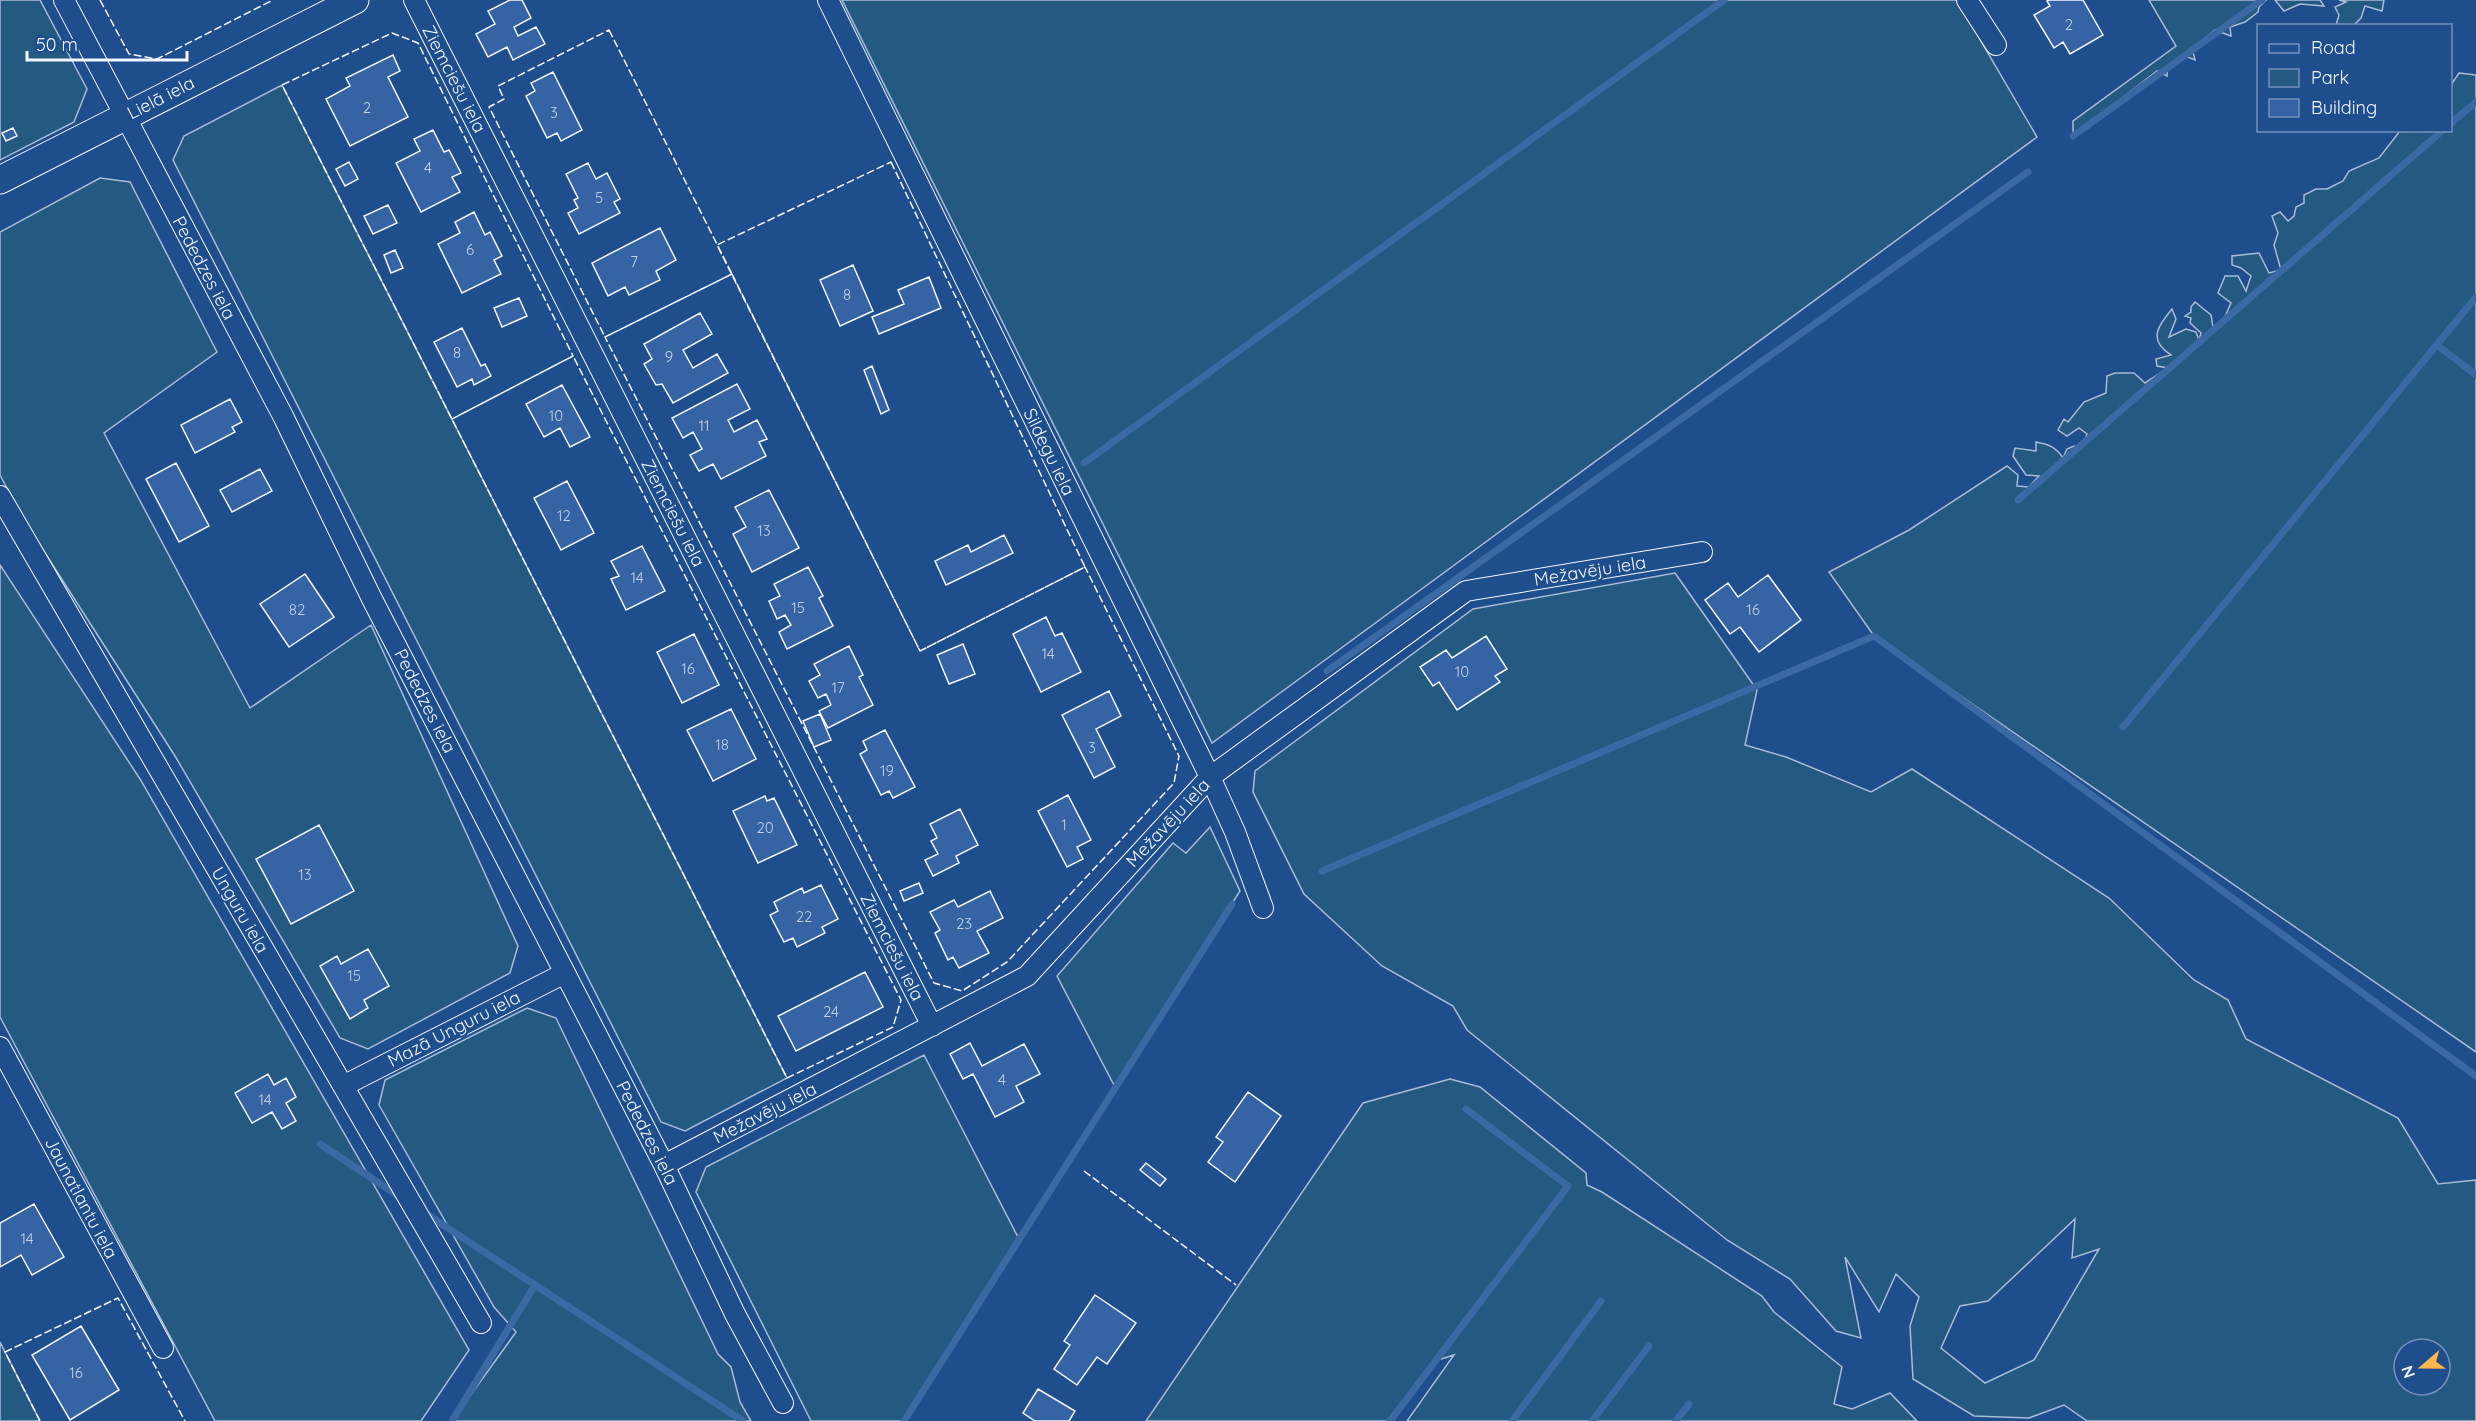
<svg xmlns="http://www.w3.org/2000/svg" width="2476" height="1421" viewBox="0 0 2476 1421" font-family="Quicksand,sans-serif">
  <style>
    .green { fill: #245a82; stroke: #a8bbd7; stroke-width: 1.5; fill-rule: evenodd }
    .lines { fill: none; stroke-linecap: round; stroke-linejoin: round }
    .stream { stroke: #3b69a3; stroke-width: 7 }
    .building { fill: #3563a3; stroke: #f2f6ff; stroke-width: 1.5 }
    .street-casing { stroke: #f2f6ff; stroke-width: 22 }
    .secondary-casing { stroke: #f2f6ff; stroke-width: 29 }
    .street { stroke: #1f4e8c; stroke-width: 20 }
    .secondary { stroke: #1f4e8c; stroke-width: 27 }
    .fence { stroke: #f2f6ff; stroke-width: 1.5; stroke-dasharray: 8 3; stroke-linecap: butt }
    .labels { text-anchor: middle; stroke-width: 4.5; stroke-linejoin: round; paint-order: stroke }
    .number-label { font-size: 15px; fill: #c3d1e8 }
    .street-label { font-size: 18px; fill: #f2f6ff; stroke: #1f4e8c }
  </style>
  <rect width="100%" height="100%" fill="#1f4e8c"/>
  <!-- green -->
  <path class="green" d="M 0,0 L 40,0 L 87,89 L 74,122 L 0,160 Z
    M 842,0 L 1957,0 L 2037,137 L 1212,743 Z
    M 2149,0 L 2266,0 L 2259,7 L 2258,12 L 2245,22 L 2230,27 L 2231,36 L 2215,30 L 2192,48 L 2195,60 L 2183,55 L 2168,65 L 2167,76 L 2157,71 L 2073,136 L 2073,121 L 2176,46 Z
    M 2275,0 L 2320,0 L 2324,6 L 2300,4 L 2284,11 Z
    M 2339,0 L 2384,0 L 2382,11 L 2365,6 L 2361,18 L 2354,25 L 2336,25 L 2339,15 L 2335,7 L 2346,2 Z
    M 2459,73 L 2476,75 L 2476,1052 L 1874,636 L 1829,572 L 1909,530 L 2007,466 L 2018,475 L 2017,486 L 2029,487 L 2039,476 L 2026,475 L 2013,456 L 2015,448 L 2036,451 L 2036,442 C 2048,444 2056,447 2063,458 L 2067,449 L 2074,446 L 2081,449 L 2087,434 L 2079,428 L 2067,436 L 2058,430 L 2064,419 L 2068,422 L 2084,402 L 2106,393 L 2107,376 L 2115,373 L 2134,373 L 2145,383 L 2168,368 L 2157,366 L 2156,359 L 2171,355 C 2148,340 2157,327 2172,309 L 2176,319 L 2169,337 L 2186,329 L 2196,332 L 2199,340 L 2201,333 L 2190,323 L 2191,318 L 2185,316 L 2191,312 L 2191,307 L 2195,302 L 2211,315 L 2213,327 L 2223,321 L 2231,303 L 2218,293 L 2225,276 L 2238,276 L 2246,291 L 2251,276 L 2241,268 L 2232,265 L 2232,256 L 2259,253 L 2269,273 L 2281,270 L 2274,245 L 2278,233 L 2272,216 L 2280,212 L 2288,221 L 2294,216 L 2296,207 L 2304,203 L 2304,195 L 2316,189 L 2327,189 L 2343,181 L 2349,171 L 2379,158 L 2400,131 L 2450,130 L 2451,85 Z
    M 282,85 L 787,1078 L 685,1131 L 661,1122 L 173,160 L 184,136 Z
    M 100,178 L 130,182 L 217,352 L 104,433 L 250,708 L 371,625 L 518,946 L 510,973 L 368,1049 L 340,1038 L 175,756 L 22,517 L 0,475 L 0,232 Z
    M 0,565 L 140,779 L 469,1350 L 421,1421 L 215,1421 L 0,1017 Z
    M 1675,573 L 1757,690 L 1745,745 L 1786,757 L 1871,792 L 1912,769 L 2109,898 L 2194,980 L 2228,1000 L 2246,1039 L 2398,1118 L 2438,1184 L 2476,1180 L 2476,1421 L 2087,1421 L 2064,1405 L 2029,1418 L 1974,1416 L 1913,1379 L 1910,1326 L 1919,1297 L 1896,1274 L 1879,1312 L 1845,1257 L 1861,1338 L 1836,1331 L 1790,1279 L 1727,1240 L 1467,1030 L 1453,1006 L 1382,966 L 1304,894 L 1253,792 L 1255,771 L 1473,609 ZM 2075,1219 L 2072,1258 L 2099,1249 L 2034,1360 L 1985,1383 L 1941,1348 L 1960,1306 L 1988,1301 ZM 2404,1349 L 2440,1349 L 2440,1385 L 2404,1385 Z
    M 1210,827 L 1240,891 L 1115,1087 L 1057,976 L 1173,843 L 1186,853 Z
    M 527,1008 L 556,1018 L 718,1354 L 731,1367 L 740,1402 L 751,1421 L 452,1421 L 516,1332 L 494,1307 L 379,1105 L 385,1080 Z
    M 924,1055 L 1019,1239 L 904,1421 L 811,1421 L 696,1192 L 706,1167 Z
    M 1450,1079 L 1480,1087 L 1586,1173 L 1587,1185 L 1602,1192 L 1762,1296 L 1774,1312 L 1842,1367 L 1834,1404 L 1852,1409 L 1890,1393 L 1917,1421 L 1407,1421 L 1454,1355 L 1435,1361 L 1390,1421 L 1146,1421 L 1363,1103 Z
    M 0,1342 L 5,1352 L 40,1421 L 0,1421 Z"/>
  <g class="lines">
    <!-- stream -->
    <path class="stream" d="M 2450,124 L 2476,102
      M 2073,136 L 2262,0
      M 2437,345 L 2476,375
      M 1084,463 L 1724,0
      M 2018,500 L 2443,130
      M 1327,671 L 2028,172
      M 2123,727 L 2476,297
      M 1322,871 L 1874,636 L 2476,1076
      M 320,1144 L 400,1197
      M 425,1213 L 743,1421
      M 452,1421 L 535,1285
      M 904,1421 L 1232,904
      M 1390,1421 L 1568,1186 L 1466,1109
      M 1512,1421 L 1601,1301
      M 1592,1421 L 1649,1346
      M 1676,1421 L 1689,1404"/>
  </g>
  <!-- building -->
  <path class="building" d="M 510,0 L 522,0 L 531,18 L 514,27 L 518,36 L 536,27 L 545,44 L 513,60 L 507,47 L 488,57 L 476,34 L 495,24 L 488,11 Z
    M 2049,0 L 2083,0 L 2103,35 L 2070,54 L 2063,42 L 2054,48 L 2034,15 L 2050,6 L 2047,1 Z
    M 393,55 L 400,71 L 388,77 L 408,117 L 350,146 L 326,99 L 350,86 L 346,78 Z
    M 553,72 L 582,130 L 561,141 L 557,133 L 547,138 L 526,96 L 535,91 L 531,83 Z
    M 13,128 L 17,136 L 6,141 L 2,133 Z
    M 433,130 L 444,152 L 449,150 L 461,173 L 452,177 L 460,192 L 421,212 L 396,163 L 420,151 L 414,139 Z
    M 349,162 L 358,179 L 345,186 L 336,169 Z
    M 588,163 L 596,179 L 607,173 L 620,199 L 614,202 L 620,213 L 579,234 L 568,213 L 578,208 L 574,200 L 578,198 L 566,174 Z
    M 388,205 L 397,223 L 373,234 L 364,216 Z
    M 474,212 L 485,235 L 490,232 L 502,256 L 494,260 L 501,274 L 462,293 L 438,244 L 460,233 L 455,222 Z
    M 660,228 L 676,260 L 656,271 L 660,280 L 629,295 L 625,287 L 608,296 L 592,263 Z
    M 395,250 L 403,268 L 391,273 L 384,255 Z
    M 853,265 L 873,311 L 840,326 L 820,280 Z
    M 929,277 L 941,308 L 879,334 L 872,317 L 904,304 L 898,290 Z
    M 519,298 L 527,316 L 502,327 L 494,308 Z
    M 700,313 L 712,334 L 683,350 L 693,368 L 717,354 L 728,373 L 673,403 L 662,384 L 656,385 L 644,364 L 652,359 L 644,344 Z
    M 462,328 L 481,366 L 485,364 L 491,376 L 474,385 L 472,379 L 457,387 L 434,342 Z
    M 872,366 L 889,410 L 881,414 L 864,370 Z
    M 737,384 L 750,409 L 728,420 L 734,432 L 757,420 L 767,439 L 759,442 L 766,456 L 721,479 L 713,464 L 699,471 L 690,455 L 702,449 L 693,432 L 683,438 L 672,418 Z
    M 562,385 L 590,437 L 570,447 L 560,428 L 544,437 L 526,404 Z
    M 230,399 L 242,422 L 232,427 L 235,432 L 195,453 L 181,425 Z
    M 176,463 L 209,526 L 179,542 L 146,479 Z
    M 260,469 L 272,491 L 232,512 L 220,490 Z
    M 567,481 L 594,533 L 561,550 L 534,498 Z
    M 769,490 L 799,548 L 752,572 L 733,534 L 746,527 L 735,507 Z
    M 1004,535 L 1013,553 L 946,585 L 935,561 L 968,545 L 971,552 Z
    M 642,546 L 665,591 L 626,610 L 611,579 L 619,576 L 611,561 Z
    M 808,567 L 823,596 L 819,598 L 833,626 L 787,649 L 779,632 L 791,625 L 785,615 L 777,619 L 769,601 L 780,596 L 774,584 Z
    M 305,574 L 334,617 L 289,647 L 260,604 Z
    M 1768,575 L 1801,620 L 1759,652 L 1740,627 L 1730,634 L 1705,600 L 1728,583 L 1738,597 Z
    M 1046,617 L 1055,636 L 1062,633 L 1081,672 L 1041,692 L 1013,634 Z
    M 694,634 L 719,685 L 682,703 L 657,652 Z
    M 1486,636 L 1507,669 L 1495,676 L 1500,682 L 1457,710 L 1439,682 L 1433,686 L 1420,667 L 1446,650 L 1452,658 Z
    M 963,644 L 975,674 L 949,684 L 937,655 Z
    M 849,646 L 863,675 L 859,677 L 873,705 L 828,728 L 819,711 L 831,705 L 826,694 L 818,698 L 809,681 L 820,675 L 814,664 Z
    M 1109,691 L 1121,716 L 1096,729 L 1115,767 L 1094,778 L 1062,715 Z
    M 731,709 L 756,759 L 713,781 L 687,730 Z
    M 820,714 L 831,740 L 814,747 L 803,721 Z
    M 885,730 L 915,787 L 893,798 L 889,791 L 881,795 L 860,754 L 867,750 L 863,741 Z
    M 1068,795 L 1091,840 L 1077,847 L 1083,859 L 1067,867 L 1038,811 Z
    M 765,796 L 767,801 L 774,798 L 797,845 L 758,863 L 733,811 Z
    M 960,809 L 978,845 L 956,856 L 959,863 L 933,876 L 925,860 L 938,854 L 931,841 L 937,838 L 930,824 Z
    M 319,825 L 354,891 L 291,924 L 256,859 Z
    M 919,883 L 923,893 L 904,901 L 900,891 Z
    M 821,885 L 838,919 L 822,927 L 825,933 L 797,947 L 793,938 L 784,942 L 770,915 L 778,911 L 774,902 L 802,888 L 804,893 Z
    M 990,891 L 1003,918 L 977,931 L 989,953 L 959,968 L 953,957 L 948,960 L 935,933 L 940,930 L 930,912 L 954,900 L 958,907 Z
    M 368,949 L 389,986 L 364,1000 L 368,1008 L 350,1019 L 320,966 L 337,956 L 341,964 Z
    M 865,972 L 883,1007 L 796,1051 L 778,1016 Z
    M 970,1043 L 982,1066 L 1024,1044 L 1040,1074 L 1016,1086 L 1024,1102 L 995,1117 L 973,1074 L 963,1079 L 950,1054 Z
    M 268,1074 L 274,1085 L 286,1078 L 296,1097 L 286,1103 L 296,1121 L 282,1129 L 272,1112 L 252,1123 L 235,1093 Z
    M 1248,1092 L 1281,1116 L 1235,1182 L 1208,1162 L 1223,1142 L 1216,1137 Z
    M 1146,1163 L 1166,1179 L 1160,1186 L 1140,1170 Z
    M 34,1204 L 64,1257 L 32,1275 L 21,1255 L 0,1267 L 0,1223 Z
    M 1095,1295 L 1136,1323 L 1107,1364 L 1097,1357 L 1077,1385 L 1054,1369 L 1070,1345 L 1064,1341 Z
    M 81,1326 L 119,1390 L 70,1420 L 32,1355 Z
    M 1038,1389 L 1075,1411 L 1069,1421 L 1035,1421 L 1023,1413 Z"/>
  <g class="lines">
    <!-- street casing -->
    <g class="street-casing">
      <path id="street" d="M 64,0 L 283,416 L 372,599 L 664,1165 L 735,1314 L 783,1403
        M 414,0 L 932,1026
        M 828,0 L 1210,777 L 1235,832 L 1263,908
        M 1967,0 L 1996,45
        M 0,496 L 481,1323
        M 0,1047 L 163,1348
        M 343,1086 L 565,973
        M 664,1165 L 1027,976 L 1210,777 L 1466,591 L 1702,552"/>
    </g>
    <!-- secondary casing -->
    <g class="secondary-casing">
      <path id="secondary" d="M 0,180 L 355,0"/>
    </g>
    <!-- street -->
    <use href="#street" class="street"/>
    <!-- secondary -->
    <use href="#secondary" class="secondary"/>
    <!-- fence -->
    <path class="fence" d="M 100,0 L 129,54 L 157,59 L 273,0
      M 609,30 L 732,274 L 605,337 L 489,107 L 504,99 L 498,86 Z
      M 891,162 L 1085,567 L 920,651 L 717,245 Z
      M 732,274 L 920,651 L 1085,567 L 1179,756 L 1174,783 L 1007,962 L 962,991 L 934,983 L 605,337 Z
      M 452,419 L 573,356 L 418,43 L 392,33 L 282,85 L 787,1078 L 893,1027 L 901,1000 L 573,356 L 452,419
      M 1084,1171 L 1236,1285
      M 40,1421 L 5,1352 L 118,1298 L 185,1421"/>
  </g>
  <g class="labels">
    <!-- number labels -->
    <g class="number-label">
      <text x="2069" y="30">2</text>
      <text x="367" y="113">2</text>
      <text x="554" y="118">3</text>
      <text x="428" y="173">4</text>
      <text x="599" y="203">5</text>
      <text x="470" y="255">6</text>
      <text x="634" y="267">7</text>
      <text x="847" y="300">8</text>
      <text x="457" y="358">8</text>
      <text x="669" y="362">9</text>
      <text x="556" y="421">10</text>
      <text x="704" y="431">11</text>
      <text x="564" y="521">12</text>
      <text x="764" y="536">13</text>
      <text x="637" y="583">14</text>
      <text x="798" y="613">15</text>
      <text x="297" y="615">82</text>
      <text x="1753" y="615">16</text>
      <text x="1048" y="659">14</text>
      <text x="688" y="674">16</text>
      <text x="1462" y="677">10</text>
      <text x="838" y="693">17</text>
      <text x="722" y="750">18</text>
      <text x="1092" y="753">3</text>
      <text x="887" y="776">19</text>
      <text x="1064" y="830">1</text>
      <text x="765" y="833">20</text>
      <text x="305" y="880">13</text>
      <text x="804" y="922">22</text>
      <text x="964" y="929">23</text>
      <text x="354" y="981">15</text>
      <text x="831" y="1017">24</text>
      <text x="1002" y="1085">4</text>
      <text x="265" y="1105">14</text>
      <text x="27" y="1244">14</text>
      <text x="76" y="1378">16</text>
    </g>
    <!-- street labels -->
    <g class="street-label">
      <text transform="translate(454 79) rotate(63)" y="6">Ziemciešu iela</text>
      <text transform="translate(161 98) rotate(-27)" y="6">Lielā iela</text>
      <text transform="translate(204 268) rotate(62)" y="6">Pededzes iela</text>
      <text transform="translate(1049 452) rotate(64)" y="6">Sildegu iela</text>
      <text transform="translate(673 513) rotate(63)" y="6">Ziemciešu iela</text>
      <text transform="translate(1590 571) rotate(-9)" y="6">Mežavēju iela</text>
      <text transform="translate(425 701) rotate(63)" y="6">Pededzes iela</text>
      <text transform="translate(1168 823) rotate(-47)" y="6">Mežavēju iela</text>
      <text transform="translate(240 910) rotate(60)" y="6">Unguru iela</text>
      <text transform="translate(892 947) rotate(63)" y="6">Ziemciešu iela</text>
      <text transform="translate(454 1029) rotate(-27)" y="6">Mazā Unguru iela</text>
      <text transform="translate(765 1113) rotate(-27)" y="6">Mežavēju iela</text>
      <text transform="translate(647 1133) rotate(63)" y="6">Pededzes iela</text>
      <text transform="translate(81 1198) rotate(62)" y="6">Jaunatlantu iela</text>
    </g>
  </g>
  <!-- legend -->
  <rect x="2257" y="24" width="195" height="108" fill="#1f4e8c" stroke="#7391ba" stroke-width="1.5"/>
  <rect x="2269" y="44" width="30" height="9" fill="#1f4e8c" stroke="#7391ba" stroke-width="1.5"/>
  <text x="2311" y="54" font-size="18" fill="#f2f6ff">Road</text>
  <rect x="2269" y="69" width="30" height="18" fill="#245a82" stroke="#7391ba" stroke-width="1.5"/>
  <text x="2311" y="84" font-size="18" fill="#f2f6ff">Park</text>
  <rect x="2269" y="99" width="30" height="18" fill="#3563a3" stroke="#7391ba" stroke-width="1.5"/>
  <text x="2311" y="114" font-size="18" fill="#f2f6ff">Building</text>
  <!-- north arrow -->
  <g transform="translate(2422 1367) rotate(250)"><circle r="28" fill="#1f4e8c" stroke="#7391ba" stroke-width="1.5"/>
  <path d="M0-4.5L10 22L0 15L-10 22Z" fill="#ffb74d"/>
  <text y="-9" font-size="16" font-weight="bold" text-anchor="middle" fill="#f2f6ff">N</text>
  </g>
  <!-- scale -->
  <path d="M27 51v9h160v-9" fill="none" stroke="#f2f6ff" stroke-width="3"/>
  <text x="36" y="51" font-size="18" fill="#f2f6ff" stroke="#1f4e8c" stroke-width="4.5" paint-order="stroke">50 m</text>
</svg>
